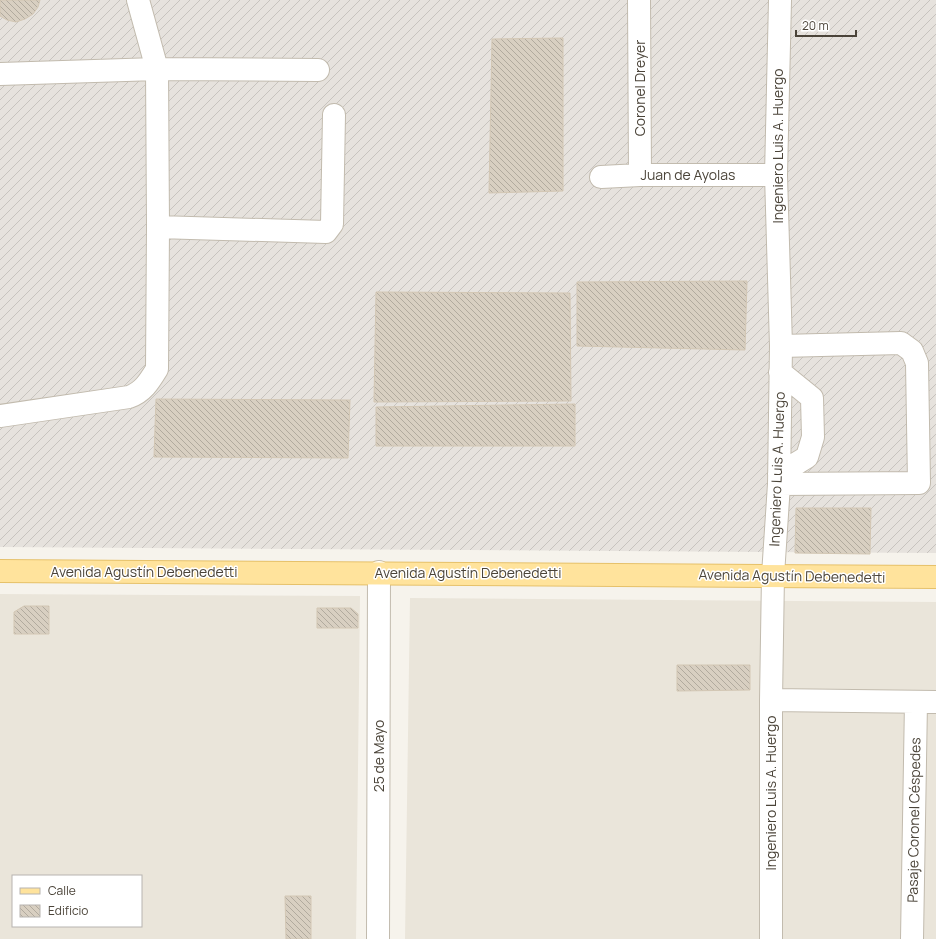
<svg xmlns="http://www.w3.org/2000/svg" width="936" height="939" viewBox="0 0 936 939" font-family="Manrope,sans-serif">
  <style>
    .residential { fill: #eae5da; fill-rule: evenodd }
    .industrial { fill: url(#industrial-furrows) }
    .building { fill: url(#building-back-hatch); stroke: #d3c7b4 }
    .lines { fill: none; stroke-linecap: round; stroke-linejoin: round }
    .minor-casing { stroke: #c2bbae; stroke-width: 24 }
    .major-casing { stroke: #e6c16a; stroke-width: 24 }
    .minor { stroke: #fff; stroke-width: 22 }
    .major { stroke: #ffe39c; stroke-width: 22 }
    .labels { text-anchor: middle; stroke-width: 3; stroke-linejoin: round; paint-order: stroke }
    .street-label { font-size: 14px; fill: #4b4439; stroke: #fff }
  </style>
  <defs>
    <pattern id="industrial-furrows" width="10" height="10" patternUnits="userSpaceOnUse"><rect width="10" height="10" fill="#e6e2dd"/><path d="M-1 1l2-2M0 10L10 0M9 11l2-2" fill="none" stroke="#c7c3be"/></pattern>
    <pattern id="building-back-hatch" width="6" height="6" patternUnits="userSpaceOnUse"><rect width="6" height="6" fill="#d8cfc1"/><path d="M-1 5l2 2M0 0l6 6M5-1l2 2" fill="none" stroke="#b1aa9e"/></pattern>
  </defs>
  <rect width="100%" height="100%" fill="#f6f3ec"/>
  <!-- residential -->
  <path class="residential" d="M 0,594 L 360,596 L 356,939 L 0,939 ZM 13,876 L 141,876 L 141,926 L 13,926 Z
    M 410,598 L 936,602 L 936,939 L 405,939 Z"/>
  <!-- industrial -->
  <path class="industrial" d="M 0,0 L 936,0 L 936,553 L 0,547 Z"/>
  <!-- building -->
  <path class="building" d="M 0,0 L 40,0 L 38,7 L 33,14 L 25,19 L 16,22 L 7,20 L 0,16 Z
    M 563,38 L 563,191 L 489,193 L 492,39 Z
    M 747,281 L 745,350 L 577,346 L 577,282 Z
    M 376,292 L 570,293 L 571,401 L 374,402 Z
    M 156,399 L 350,400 L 348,458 L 154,457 Z
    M 575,404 L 575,446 L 376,446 L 376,407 Z
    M 796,508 L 871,508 L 870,554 L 795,553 Z
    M 24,606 L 49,606 L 49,634 L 14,634 L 14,612 Z
    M 317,608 L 351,608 L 358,614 L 358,628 L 317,628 Z
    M 677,665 L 750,665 L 750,690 L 677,691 Z
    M 285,896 L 311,896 L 311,939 L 286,939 Z"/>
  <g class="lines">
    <!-- minor casing -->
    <g class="minor-casing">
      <path id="minor" d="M 639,0 L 640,175
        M 0,74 L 157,69 L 318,70
        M 601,177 L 640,175 L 776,175
        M 158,227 L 326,232 L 332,224 L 334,115
        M 0,416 L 129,397 C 143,392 149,382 157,369 L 158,227 L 157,69 L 138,0
        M 779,474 L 807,457 L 813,437 L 812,398 L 780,372
        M 779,484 L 919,483 L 917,363 L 912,351 L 901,343 L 781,346
        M 771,700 L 936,702
        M 378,939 L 379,572
        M 771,939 L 771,700 L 773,575 L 779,484 L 781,346 L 776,175 L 780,0
        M 912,939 L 916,702"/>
    </g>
    <!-- major casing -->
    <g class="major-casing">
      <path id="major" d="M 0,571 C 312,572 624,573 936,577"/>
    </g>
    <!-- minor -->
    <use href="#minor" class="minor"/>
    <!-- major -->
    <use href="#major" class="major"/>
  </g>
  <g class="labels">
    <!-- street labels -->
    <g class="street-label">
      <text transform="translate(640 88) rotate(-90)" y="5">Coronel Dreyer</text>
      <text transform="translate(778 146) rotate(-90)" y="5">Ingeniero Luis A. Huergo</text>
      <text x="688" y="180">Juan de Ayolas</text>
      <text transform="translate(777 469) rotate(-88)" y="5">Ingeniero Luis A. Huergo</text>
      <text x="144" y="577">Avenida Agustín Debenedetti</text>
      <text x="468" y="578">Avenida Agustín Debenedetti</text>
      <text transform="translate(792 576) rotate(1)" y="5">Avenida Agustín Debenedetti</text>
      <text transform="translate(379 756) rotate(-90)" y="5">25 de Mayo</text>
      <text transform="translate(771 793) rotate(-90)" y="5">Ingeniero Luis A. Huergo</text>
      <text transform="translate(914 820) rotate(-89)" y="5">Pasaje Coronel Céspedes</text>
    </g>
  </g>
  <!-- legend -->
  <rect x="12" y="875" width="130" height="52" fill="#ffffff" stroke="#b7b4b0"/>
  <rect x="20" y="888" width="20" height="6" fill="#ffe39c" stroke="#b7b4b0"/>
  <text x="48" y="895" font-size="12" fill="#4b4439">Calle</text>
  <rect x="20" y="905" width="20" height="12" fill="url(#building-back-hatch)" stroke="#b7b4b0"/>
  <text x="48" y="915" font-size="12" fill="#4b4439">Edificio</text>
  <!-- scale -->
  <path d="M796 30v6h60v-6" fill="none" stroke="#4b4439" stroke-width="2"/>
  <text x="802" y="30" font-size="12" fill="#4b4439" stroke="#ffffff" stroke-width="3" paint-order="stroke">20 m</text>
</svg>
